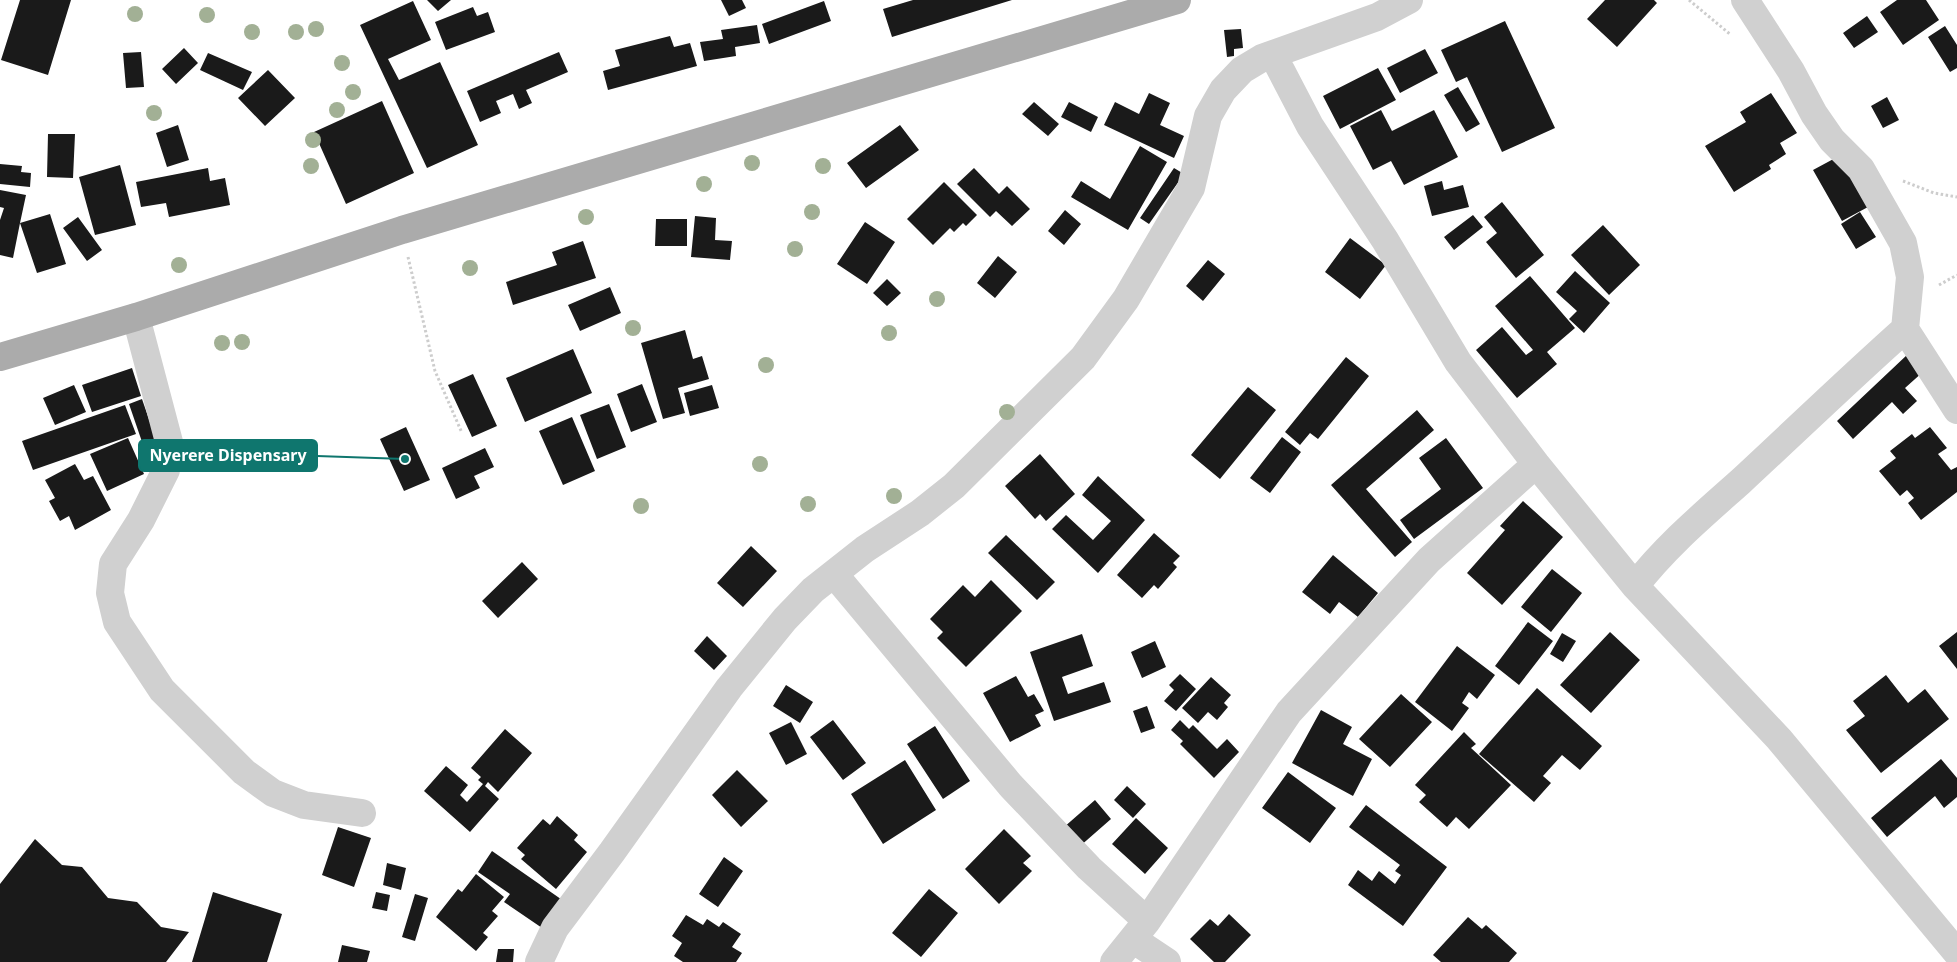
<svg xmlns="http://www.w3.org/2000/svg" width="1957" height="962" viewBox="0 0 1957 962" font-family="'Noto Sans',sans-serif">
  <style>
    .building { fill: #1a1a1a }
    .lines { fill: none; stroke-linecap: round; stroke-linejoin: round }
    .path { stroke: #cdcdcd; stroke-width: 3; stroke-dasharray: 2.5 2.5; stroke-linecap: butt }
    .minor { stroke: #d0d0d0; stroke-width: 28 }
    .major { stroke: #ababab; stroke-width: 28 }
    .tree { fill: #a2b095 }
    .leader { fill: none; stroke: #0f766e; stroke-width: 2 }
    .callout-dot { fill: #0f766e; stroke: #fff; stroke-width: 2 }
    .callout { fill: #0f766e; stroke: #0f766e; stroke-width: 2 }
    .callout-label { font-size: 16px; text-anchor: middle; font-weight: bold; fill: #fff }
  </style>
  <rect width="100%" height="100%" fill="#fff"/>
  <!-- building -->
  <path class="building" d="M 20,0 L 71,0 L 48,75 L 1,60 Z
    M 427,0 L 451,0 L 438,11 Z
    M 721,0 L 742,0 L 746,8 L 729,16 Z
    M 913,0 L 1012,0 L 892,37 L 883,9 Z
    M 1605,0 L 1654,0 L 1657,3 L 1617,47 L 1587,19 Z
    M 1897,0 L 1926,0 L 1939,20 L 1903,45 L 1880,12 Z
    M 413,1 L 431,40 L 388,59 L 399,80 L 440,62 L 478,145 L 427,168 L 360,25 Z
    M 824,1 L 831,21 L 769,44 L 762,24 Z
    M 473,7 L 477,16 L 488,12 L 495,32 L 446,50 L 435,22 Z
    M 1867,16 L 1878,32 L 1854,48 L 1843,33 Z
    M 1505,21 L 1555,128 L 1502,152 L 1467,77 L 1456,82 L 1441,50 Z
    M 757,25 L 760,43 L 735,47 L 736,56 L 704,61 L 700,42 L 723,39 L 721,30 Z
    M 1945,26 L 1957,45 L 1957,68 L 1950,72 L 1928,37 Z
    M 1241,29 L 1243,48 L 1234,49 L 1234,56 L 1227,57 L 1224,30 Z
    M 670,36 L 674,47 L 690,43 L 697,66 L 608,90 L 603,71 L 620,66 L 615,50 Z
    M 184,48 L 198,63 L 176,84 L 162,69 Z
    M 1425,49 L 1438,73 L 1400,93 L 1387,68 Z
    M 141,52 L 144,87 L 126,88 L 123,53 Z
    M 559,52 L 568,72 L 526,90 L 532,103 L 519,109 L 513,94 L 496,101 L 501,113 L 480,122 L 467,91 Z
    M 208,53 L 252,72 L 243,90 L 200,70 Z
    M 1378,68 L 1396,100 L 1340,129 L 1323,96 Z
    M 268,70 L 295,98 L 265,126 L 238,98 Z
    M 1458,87 L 1480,124 L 1466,132 L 1444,95 Z
    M 1149,93 L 1170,103 L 1160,125 L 1184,136 L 1174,158 L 1104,125 L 1115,102 L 1139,114 Z
    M 1771,93 L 1797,133 L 1780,143 L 1786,154 L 1769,165 L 1771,169 L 1734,192 L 1705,146 L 1746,122 L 1740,112 Z
    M 1887,97 L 1899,120 L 1883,128 L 1871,106 Z
    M 382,101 L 414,173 L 346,204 L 314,132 Z
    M 1034,102 L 1059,124 L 1048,136 L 1022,114 Z
    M 1069,102 L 1098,117 L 1091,132 L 1061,117 Z
    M 1381,110 L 1392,131 L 1434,110 L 1458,157 L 1404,185 L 1391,161 L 1373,170 L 1350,126 Z
    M 178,125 L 189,160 L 167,167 L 156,133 Z
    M 900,125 L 919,150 L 866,188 L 847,163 Z
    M 48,134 L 75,134 L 73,178 L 47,177 Z
    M 1140,146 L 1167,162 L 1128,230 L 1071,197 L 1081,181 L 1110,199 Z
    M 1839,156 L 1868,207 L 1842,221 L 1813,170 Z
    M 0,164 L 22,166 L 21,172 L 31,173 L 30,187 L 0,184 Z
    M 120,165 L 136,225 L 95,235 L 79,177 Z
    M 208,168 L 210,181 L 225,178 L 230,205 L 169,217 L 166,203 L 141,207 L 136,182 Z
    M 974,168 L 999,194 L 1007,186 L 1030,209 L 1012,226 L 996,211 L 990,217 L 957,184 Z
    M 1174,168 L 1184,174 L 1149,224 L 1140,218 Z
    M 1442,181 L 1444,190 L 1463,185 L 1469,207 L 1432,216 L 1424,186 Z
    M 944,182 L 977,215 L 966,226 L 963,223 L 954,232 L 950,228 L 933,245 L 907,219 Z
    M 0,190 L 26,195 L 20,223 L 50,214 L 66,264 L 37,273 L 20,223 L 13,258 L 0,255 L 0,220 L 4,208 L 0,207 Z
    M 1502,202 L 1544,255 L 1516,278 L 1486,242 L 1497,233 L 1484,217 Z
    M 1065,210 L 1081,224 L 1064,245 L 1048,231 Z
    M 1860,212 L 1876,237 L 1856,249 L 1841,224 Z
    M 1473,215 L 1483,227 L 1454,250 L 1444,237 Z
    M 695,216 L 716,218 L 715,240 L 732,241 L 730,260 L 691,257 Z
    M 78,217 L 102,250 L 87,261 L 63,228 Z
    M 656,219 L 687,219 L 687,246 L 655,246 Z
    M 865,222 L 895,242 L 867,284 L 837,264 Z
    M 1603,225 L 1640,265 L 1609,295 L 1571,255 Z
    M 1350,238 L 1386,265 L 1360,299 L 1325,272 Z
    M 583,241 L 596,278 L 513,305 L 506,282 L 557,265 L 552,252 Z
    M 998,256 L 1017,272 L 995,298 L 977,283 Z
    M 1208,260 L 1225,274 L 1203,301 L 1186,286 Z
    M 1575,271 L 1610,303 L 1584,333 L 1569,319 L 1577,311 L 1556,292 Z
    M 1530,276 L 1575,328 L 1547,352 L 1557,364 L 1517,398 L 1476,350 L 1502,327 L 1526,355 L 1533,350 L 1495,306 Z
    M 887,279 L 901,293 L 887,306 L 873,293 Z
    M 610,287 L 621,313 L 580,331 L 568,305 Z
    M 685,330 L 693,359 L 702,356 L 709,379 L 678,388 L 685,413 L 663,419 L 641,343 Z
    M 573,349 L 592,393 L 525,422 L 506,378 Z
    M 1908,354 L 1924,371 L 1905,388 L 1917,401 L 1903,414 L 1892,402 L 1853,439 L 1837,421 Z
    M 1346,357 L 1369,376 L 1318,439 L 1310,433 L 1300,445 L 1285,432 Z
    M 132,368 L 141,396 L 92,412 L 82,385 Z
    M 473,374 L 497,426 L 472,437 L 448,385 Z
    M 642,384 L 657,422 L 631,432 L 617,394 Z
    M 74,385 L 86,412 L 55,425 L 43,398 Z
    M 712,385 L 719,408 L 690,416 L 684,393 Z
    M 1248,387 L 1276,410 L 1220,479 L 1191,455 Z
    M 142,399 L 164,463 L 151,468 L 129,404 Z
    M 609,404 L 626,447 L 597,459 L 580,415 Z
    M 125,405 L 136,434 L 33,470 L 22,441 Z
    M 1417,410 L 1434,430 L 1366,489 L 1412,542 L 1395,557 L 1331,485 Z
    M 572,417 L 595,471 L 563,485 L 539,431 Z
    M 406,427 L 430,480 L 404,491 L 380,439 Z
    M 1930,427 L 1947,448 L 1938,454 L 1951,470 L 1957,467 L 1957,492 L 1921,520 L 1908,503 L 1914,498 L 1907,490 L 1900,496 L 1879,471 L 1896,458 L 1890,451 L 1912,434 L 1915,438 Z
    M 1282,437 L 1301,452 L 1270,493 L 1250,478 Z
    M 128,438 L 144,474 L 107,491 L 90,454 Z
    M 1446,438 L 1483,488 L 1414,539 L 1400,520 L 1441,489 L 1419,458 Z
    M 485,448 L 494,467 L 474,476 L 480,488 L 456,499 L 442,468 Z
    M 1040,454 L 1075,494 L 1046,521 L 1040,514 L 1035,519 L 1005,486 Z
    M 75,464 L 84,480 L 93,476 L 111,510 L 75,530 L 69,516 L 60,521 L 49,501 L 55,498 L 45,480 Z
    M 1098,476 L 1145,520 L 1098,573 L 1052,529 L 1066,515 L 1093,540 L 1111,521 L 1082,495 Z
    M 1523,501 L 1563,537 L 1502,605 L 1467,573 L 1505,530 L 1500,526 Z
    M 1154,533 L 1180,556 L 1173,563 L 1177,567 L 1158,589 L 1154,585 L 1142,598 L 1117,575 Z
    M 1006,535 L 1055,582 L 1037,600 L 988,553 Z
    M 751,546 L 777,571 L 743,607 L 717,583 Z
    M 1333,555 L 1378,593 L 1358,617 L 1339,602 L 1330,614 L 1302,592 Z
    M 522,562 L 538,579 L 498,618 L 482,601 Z
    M 1552,569 L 1582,593 L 1551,632 L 1521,607 Z
    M 991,580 L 1022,611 L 966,667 L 937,638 L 943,632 L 930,619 L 963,585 L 975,597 Z
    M 1528,622 L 1553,641 L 1519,685 L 1495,666 Z
    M 1610,632 L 1640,660 L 1591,713 L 1560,685 Z
    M 1957,632 L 1957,669 L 1939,646 Z
    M 1562,633 L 1576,641 L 1563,662 L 1550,654 Z
    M 1082,634 L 1093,666 L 1062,677 L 1068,694 L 1104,682 L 1111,702 L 1054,721 L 1030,652 Z
    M 707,636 L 727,656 L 714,670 L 694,651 Z
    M 1155,641 L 1166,667 L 1142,678 L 1131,652 Z
    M 1457,646 L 1495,675 L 1477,699 L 1469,692 L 1462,703 L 1469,708 L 1452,731 L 1415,702 Z
    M 1180,674 L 1196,689 L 1176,711 L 1164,701 L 1174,690 L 1169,685 Z
    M 1886,675 L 1908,703 L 1925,689 L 1949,719 L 1881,773 L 1846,730 L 1865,716 L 1853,701 Z
    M 1016,676 L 1028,697 L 1034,694 L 1044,711 L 1035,715 L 1041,726 L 1010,742 L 983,693 Z
    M 1211,677 L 1231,695 L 1224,703 L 1228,707 L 1217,720 L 1208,712 L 1198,723 L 1182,708 Z
    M 786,685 L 813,702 L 800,723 L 773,706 Z
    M 1537,688 L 1602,746 L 1580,770 L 1562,755 L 1543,776 L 1551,783 L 1534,802 L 1479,754 Z
    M 1401,694 L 1432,722 L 1390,767 L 1359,739 Z
    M 1147,706 L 1155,728 L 1141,733 L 1133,711 Z
    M 1321,710 L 1352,727 L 1343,744 L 1372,759 L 1353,796 L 1292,763 Z
    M 833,720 L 866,763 L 843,780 L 810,737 Z
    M 1180,720 L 1189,729 L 1193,725 L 1217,749 L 1227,739 L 1239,752 L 1214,778 L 1180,744 L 1183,741 L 1171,730 Z
    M 791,722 L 807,754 L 786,765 L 769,733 Z
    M 935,726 L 970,781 L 943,799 L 907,744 Z
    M 505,729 L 532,753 L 498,792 L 488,782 L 485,786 L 499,799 L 470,832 L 424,791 L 446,766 L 468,785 L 460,795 L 467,802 L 483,784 L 478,780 L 481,777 L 471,768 Z
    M 1464,732 L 1476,744 L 1471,748 L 1511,785 L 1469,829 L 1456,817 L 1447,827 L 1419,802 L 1426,795 L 1415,785 Z
    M 1941,759 L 1957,778 L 1957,797 L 1944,808 L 1935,796 L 1887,837 L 1871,818 Z
    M 905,760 L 936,810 L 883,844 L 851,794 Z
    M 737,770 L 768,801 L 741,827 L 712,795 Z
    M 1288,772 L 1336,808 L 1310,843 L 1262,808 Z
    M 1127,786 L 1146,804 L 1133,818 L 1114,800 Z
    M 1095,800 L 1111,819 L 1079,847 L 1063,828 Z
    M 1366,805 L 1447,867 L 1403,926 L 1348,885 L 1358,870 L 1372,881 L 1379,871 L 1395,884 L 1401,875 L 1395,871 L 1400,865 L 1349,827 Z
    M 557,816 L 578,835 L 574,840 L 587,852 L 556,889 L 521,859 L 525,855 L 517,848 L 543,819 L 550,825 Z
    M 1136,818 L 1168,848 L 1145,874 L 1112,844 Z
    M 338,827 L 371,838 L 354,887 L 322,875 Z
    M 1004,829 L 1031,856 L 1023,863 L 1032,871 L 999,904 L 965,869 Z
    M 35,839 L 62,865 L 82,867 L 108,898 L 137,902 L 161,927 L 189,932 L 166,962 L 0,962 L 0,884 Z
    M 492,851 L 568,904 L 548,932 L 504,902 L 510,894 L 478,872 Z
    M 724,857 L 743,871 L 718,907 L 699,894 Z
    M 387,863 L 406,868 L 401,890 L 383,885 Z
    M 476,874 L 504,897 L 492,911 L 498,916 L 483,933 L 488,937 L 476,951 L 436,917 L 458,889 L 462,892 Z
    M 929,889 L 958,913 L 921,957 L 892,933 Z
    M 213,892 L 282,914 L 267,962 L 192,962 Z
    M 376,892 L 390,895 L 387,911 L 372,908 Z
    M 415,894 L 428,898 L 415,941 L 402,937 Z
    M 1229,914 L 1251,935 L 1225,962 L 1214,962 L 1190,939 L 1210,919 L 1218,926 Z
    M 686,915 L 703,925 L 707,919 L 719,927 L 723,922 L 741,934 L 732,947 L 742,953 L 736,962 L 683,962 L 674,956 L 682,943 L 672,936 Z
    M 1468,917 L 1482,929 L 1486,925 L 1517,953 L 1509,962 L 1441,962 L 1433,955 Z
    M 342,945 L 370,951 L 367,962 L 338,962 Z
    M 498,949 L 514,949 L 513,962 L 496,962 Z"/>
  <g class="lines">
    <!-- path -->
    <path class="path" d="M 1689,0 L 1731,35
      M 1903,181 L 1934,193 L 1957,197
      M 408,257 L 435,371 L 462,433
      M 1939,285 L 1957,275"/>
    <!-- minor -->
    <path class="minor" d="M 1273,55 L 1310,126 L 1385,240 L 1458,362 L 1536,464 L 1635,586 L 1779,739 L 1957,953
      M 136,317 L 169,442 L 166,470 L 141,520 L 113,564 L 110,593 L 117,622 L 162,690 L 244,772 L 273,793 L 304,805 L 362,813
      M 1905,329 L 1957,410
      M 834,574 L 1011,786 L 1089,868 L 1147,921
      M 1635,586 C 1666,546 1703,515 1740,482 C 1795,431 1849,379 1905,329 L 1910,277 L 1903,243 L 1861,169 L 1832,140 L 1814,114 L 1791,71 L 1745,0
      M 1134,940 L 1167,962
      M 539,962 L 555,928 L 612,852 L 729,688 L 785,619 L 813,590 L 865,549 L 920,513 L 954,486 L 1083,358 L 1126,299 L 1191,188 L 1208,116 L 1223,90 L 1242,70 L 1262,58 L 1377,17 L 1409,0
      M 1114,962 L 1147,921 L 1289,712 L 1429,560 L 1536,464"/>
    <!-- major -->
    <path class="major" d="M 0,357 L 136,317 L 402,230 L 1177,0"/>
  </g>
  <!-- trees -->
  <g class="tree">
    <circle cx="135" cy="14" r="8"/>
    <circle cx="207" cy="15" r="8"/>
    <circle cx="316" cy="29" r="8"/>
    <circle cx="252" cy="32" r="8"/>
    <circle cx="296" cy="32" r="8"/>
    <circle cx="342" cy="63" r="8"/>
    <circle cx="353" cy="92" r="8"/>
    <circle cx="337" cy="110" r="8"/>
    <circle cx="154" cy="113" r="8"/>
    <circle cx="313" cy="140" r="8"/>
    <circle cx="752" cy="163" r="8"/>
    <circle cx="311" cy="166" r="8"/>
    <circle cx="823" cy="166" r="8"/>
    <circle cx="704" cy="184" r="8"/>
    <circle cx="812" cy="212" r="8"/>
    <circle cx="586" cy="217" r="8"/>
    <circle cx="795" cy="249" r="8"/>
    <circle cx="179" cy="265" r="8"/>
    <circle cx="470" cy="268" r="8"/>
    <circle cx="937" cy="299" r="8"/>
    <circle cx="633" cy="328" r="8"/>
    <circle cx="889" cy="333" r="8"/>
    <circle cx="242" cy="342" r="8"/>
    <circle cx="222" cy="343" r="8"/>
    <circle cx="766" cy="365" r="8"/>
    <circle cx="1007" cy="412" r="8"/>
    <circle cx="760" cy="464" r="8"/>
    <circle cx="894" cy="496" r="8"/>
    <circle cx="808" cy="504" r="8"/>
    <circle cx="641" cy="506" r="8"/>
  </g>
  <!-- callouts -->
  <path class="leader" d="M405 459L317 456"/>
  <circle class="callout-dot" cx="405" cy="459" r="5"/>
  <rect class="callout" x="139" y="440" width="178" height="31" rx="5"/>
  <g class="callout-label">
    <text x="228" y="461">Nyerere Dispensary</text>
  </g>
</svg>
